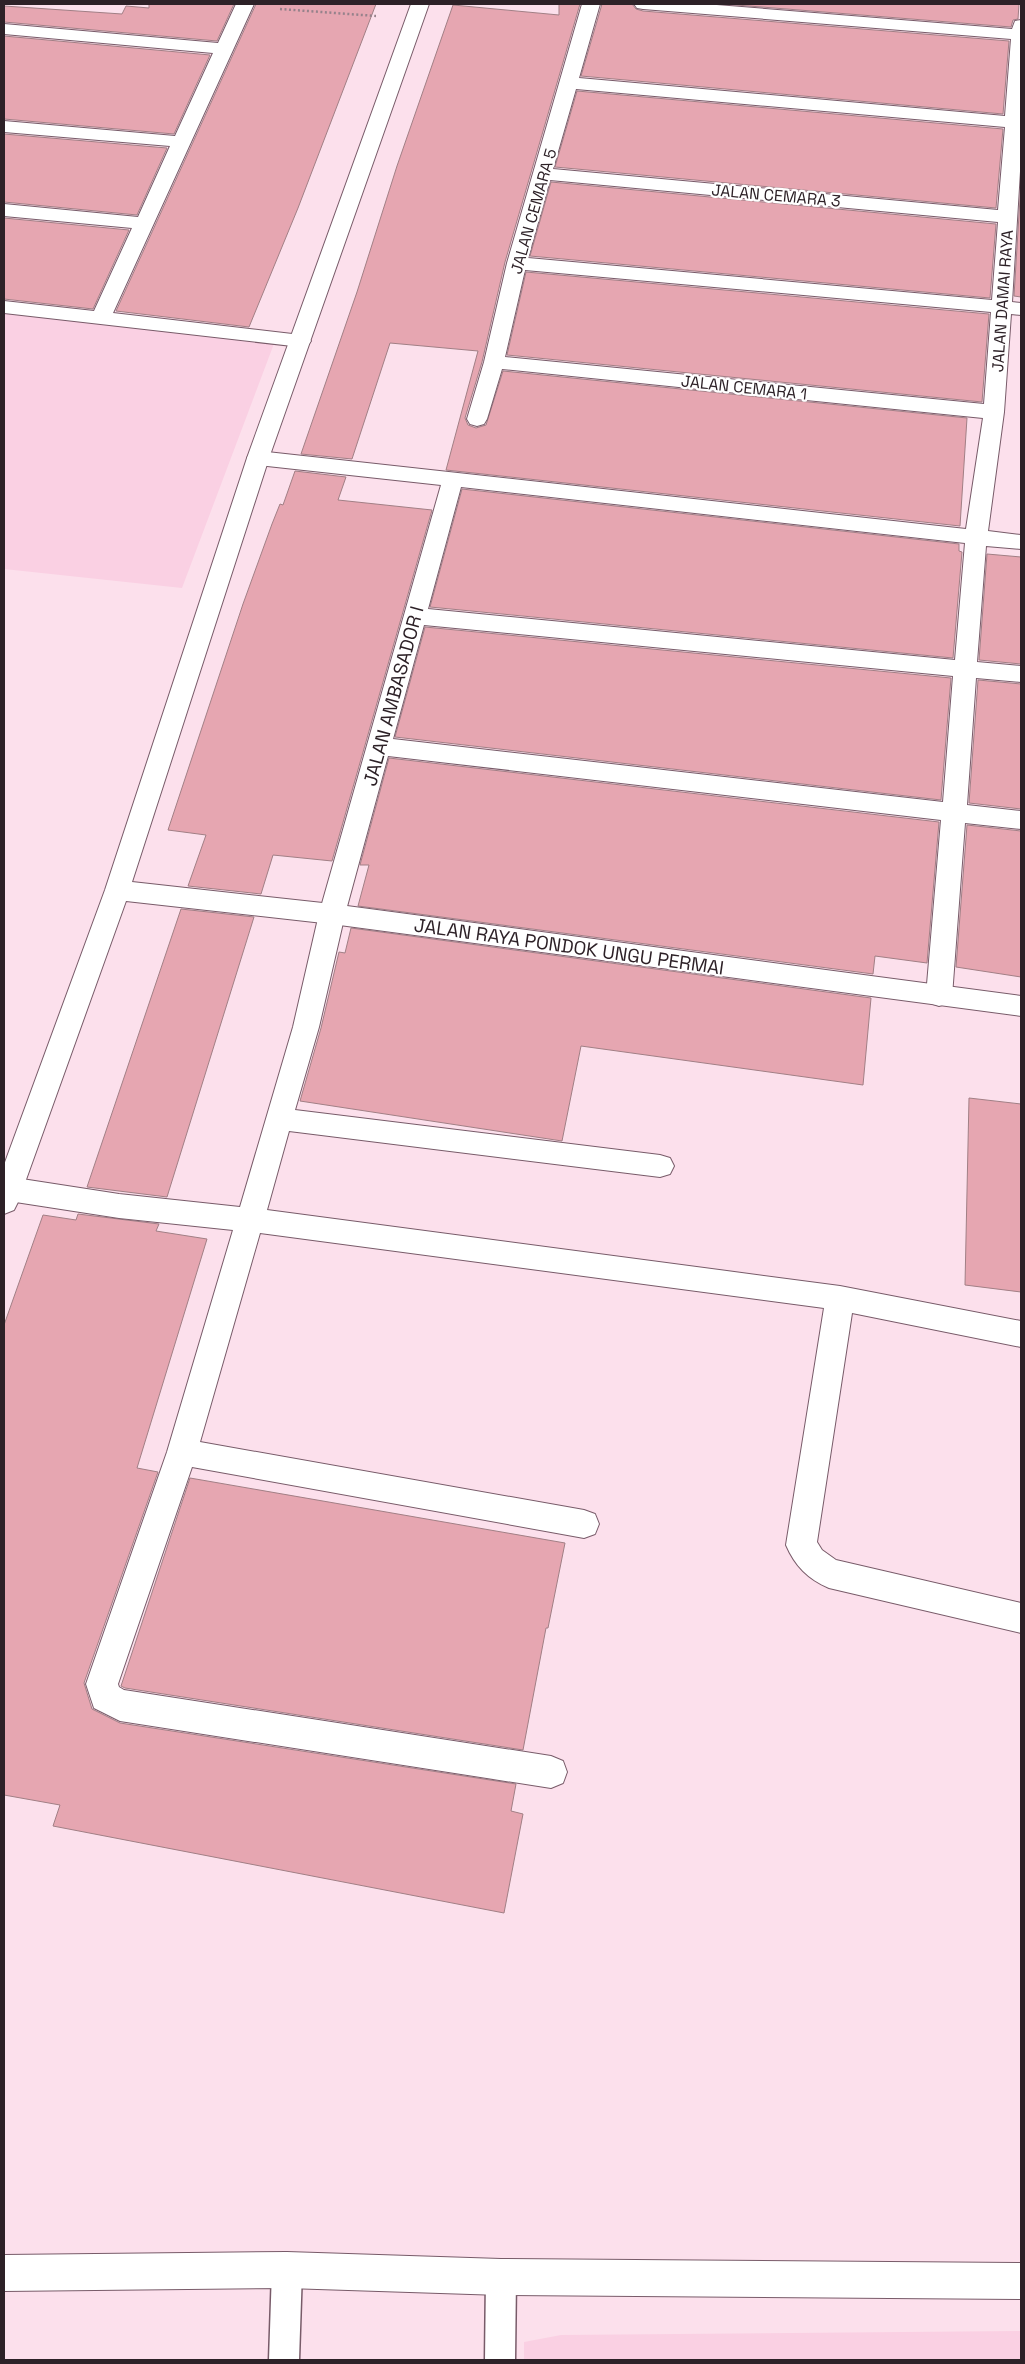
<svg xmlns="http://www.w3.org/2000/svg" width="1025" height="2364" viewBox="0 0 1025 2364" font-family="'Space Grotesk',sans-serif">
  <style>
    .built { fill: #fad0e3 }
    .building { fill: #e6a6b1; stroke: #a17f85 }
    .lines { fill: none; stroke-linecap: round; stroke-linejoin: round }
    .lane-casing { stroke: #785b69; stroke-width: 3 }
    .street-casing { stroke: #785b69; stroke-width: 2 }
    .secondary-casing { stroke: #785b69; stroke-width: 2 }
    .path { stroke: #96828b; stroke-width: 2.5; stroke-dasharray: 2 2.5; stroke-linecap: butt }
    .lane { fill: #fff; fill-rule: evenodd }
    .street { fill: #fff; fill-rule: evenodd }
    .secondary { fill: #fff; fill-rule: evenodd }
    .labels { text-anchor: middle; stroke-width: 4.5; stroke-linejoin: round; paint-order: stroke }
    .far-street-label { font-size: 16px; fill: #2d2127; stroke: #fff }
    .street-label { font-size: 19px; fill: #2d2127; stroke: #fff }
  </style>
  <rect width="100%" height="100%" fill="#fce0ec"/>
  <!-- built -->
  <path class="built" d="M 4,312 L 275,341 L 182,588 L 4,569 Z
    M 1021,2331 L 1021,2360 L 524,2360 L 524,2342 L 561,2335 Z"/>
  <!-- building -->
  <path class="building" d="M 149,4 L 234,4 L 217,41 L 4,22 L 4,6 L 122,14 L 126,6 L 149,8 Z
    M 256,4 L 376,4 L 298,208 L 249,327 L 116,311 Z
    M 559,4 L 580,4 L 505,262 L 482,362 L 465,418 L 468,425 L 476,428 L 486,425 L 503,371 L 967,418 L 960,526 L 446,470 L 478,351 L 390,343 L 352,459 L 301,454 L 357,292 L 397,166 L 453,5 L 559,15 Z
    M 602,4 L 632,4 L 636,9 L 643,11 L 1009,41 L 1003,114 L 581,76 Z
    M 724,4 L 1019,4 L 1018,19 L 1013,20 L 1011,27 Z
    M 4,36 L 210,55 L 174,134 L 4,119 Z
    M 577,91 L 1003,129 L 996,208 L 555,167 Z
    M 4,134 L 167,148 L 137,215 L 4,202 Z
    M 551,182 L 996,224 L 990,298 L 530,256 Z
    M 1021,182 L 1021,297 L 1014,296 Z
    M 4,218 L 129,230 L 93,309 L 4,299 Z
    M 526,272 L 989,314 L 982,402 L 507,355 Z
    M 295,471 L 346,477 L 338,500 L 432,510 L 332,861 L 273,855 L 261,894 L 188,886 L 206,835 L 168,830 L 243,604 L 272,524 L 280,504 L 283,505 Z
    M 462,489 L 959,544 L 959,551 L 962,552 L 953,658 L 430,607 Z
    M 987,554 L 1021,557 L 1021,664 L 979,660 Z
    M 425,627 L 951,678 L 941,800 L 395,737 Z
    M 978,680 L 1021,684 L 1021,809 L 969,803 Z
    M 389,758 L 939,822 L 927,963 L 875,956 L 873,974 L 358,906 L 369,865 L 360,865 Z
    M 967,825 L 1021,831 L 1021,977 L 956,967 Z
    M 181,909 L 254,917 L 167,1197 L 87,1187 Z
    M 351,928 L 871,998 L 863,1085 L 581,1046 L 562,1141 L 300,1101 L 321,1028 L 339,952 L 345,953 Z
    M 969,1098 L 1021,1104 L 1021,1292 L 965,1285 Z
    M 78,1214 L 159,1224 L 156,1231 L 207,1239 L 137,1468 L 158,1472 L 84,1683 L 92,1709 L 120,1723 L 516,1784 L 511,1811 L 523,1814 L 504,1913 L 53,1826 L 60,1805 L 4,1795 L 4,1325 L 43,1215 L 76,1220 Z
    M 190,1478 L 565,1543 L 548,1628 L 546,1628 L 523,1750 L 125,1688 L 121,1686 Z"/>
  <g class="lines">
    <!-- lane casing -->
    <g class="lane-casing">
      <path id="lane" d="M 287,2255 L 298,2259 L 302,2270 L 299,2360 L 269,2360 L 272,2270 L 276,2259 Z
        M 501,2262 L 512,2266 L 516,2277 L 515,2360 L 485,2360 L 486,2277 L 490,2266 Z"/>
    </g>
    <!-- street casing -->
    <g class="street-casing">
      <path id="street" d="M 236,4 L 254,4 L 113,313 L 301,335 L 308,337 L 311,341 L 308,345 L 301,347 L 4,313 L 4,301 L 94,311 L 132,228 L 4,216 L 4,204 L 138,217 L 170,146 L 4,132 L 4,121 L 175,136 L 213,53 L 4,34 L 4,24 L 218,43 Z
        M 582,4 L 600,4 L 579,78 L 1005,116 L 1011,39 L 643,9 L 637,8 L 634,4 L 704,4 L 1012,29 L 1015,21 L 1021,20 L 1021,155 L 1012,302 L 1021,303 L 1021,315 L 1011,314 L 1004,412 L 988,531 L 1021,535 L 1021,549 L 986,546 L 977,662 L 1021,666 L 1021,682 L 976,678 L 967,805 L 1021,811 L 1021,829 L 965,823 L 952,996 L 948,1003 L 939,1006 L 930,1003 L 926,996 L 941,820 L 388,756 L 345,914 L 319,1027 L 295,1110 L 660,1155 L 670,1158 L 674,1166 L 670,1174 L 660,1177 L 289,1131 L 267,1210 L 840,1286 L 1021,1321 L 1021,1347 L 852,1313 L 817,1542 L 822,1550 L 836,1560 L 1021,1603 L 1021,1633 L 829,1588 C 808,1579 795,1566 786,1545 L 824,1308 L 260,1233 L 200,1442 L 584,1510 L 595,1514 L 599,1524 L 595,1534 L 584,1538 L 192,1467 L 118,1684 L 119,1687 L 124,1690 L 551,1756 L 563,1761 L 567,1772 L 563,1783 L 551,1788 L 120,1721 L 94,1708 L 86,1684 L 167,1452 L 233,1230 L 119,1218 L 9,1201 L 4,1199 L 4,1179 L 9,1177 L 119,1194 L 240,1207 L 293,1027 L 319,914 L 441,485 L 258,465 L 250,463 L 247,458 L 250,453 L 258,451 L 966,529 L 983,418 L 502,369 L 487,419 L 484,424 L 477,426 L 470,424 L 467,419 L 484,362 L 507,263 ZM 576,89 L 1005,127 L 998,210 L 553,169 ZM 550,180 L 998,222 L 992,300 L 528,258 ZM 525,270 L 991,312 L 984,404 L 505,357 ZM 461,487 L 965,543 L 955,660 L 428,609 ZM 424,625 L 953,676 L 943,802 L 393,739 Z
        M 287,2252 L 501,2259 L 1021,2263 L 1021,2299 L 501,2295 L 287,2288 L 4,2291 L 4,2255 Z"/>
    </g>
    <!-- secondary casing -->
    <g class="secondary-casing">
      <path id="secondary" d="M 411,4 L 429,4 L 269,458 L 132,882 L 332,904 L 1021,996 L 1021,1016 L 332,924 L 126,901 L 18,1202 L 14,1210 L 4,1214 L 4,1165 L 105,890 L 247,458 Z"/>
    </g>
    <!-- path -->
    <path class="path" d="M 280,9 L 376,16"/>
    <!-- lane -->
    <use href="#lane" class="lane"/>
    <!-- street -->
    <use href="#street" class="street"/>
    <!-- secondary -->
    <use href="#secondary" class="secondary"/>
  </g>
  <g class="labels">
    <!-- far-street labels -->
    <g class="far-street-label">
      <text transform="translate(776 195) rotate(5)" y="6">JALAN CEMARA 3</text>
      <text transform="translate(533 211) rotate(-74)" y="6">JALAN CEMARA 5</text>
      <text transform="translate(1002 301) rotate(-86)" y="6">JALAN DAMAI RAYA</text>
      <text transform="translate(744 387) rotate(6)" y="6">JALAN CEMARA 1</text>
    </g>
    <!-- street labels -->
    <g class="street-label">
      <text transform="translate(393 696) rotate(-75)" y="7">JALAN AMBASADOR I</text>
      <text transform="translate(569 946) rotate(8)" y="7">JALAN RAYA PONDOK UNGU PERMAI</text>
    </g>
  </g>
  <!-- border -->
  <rect width="1025" height="2364" fill="none" stroke="#2d2127" stroke-width="10"/>
</svg>
